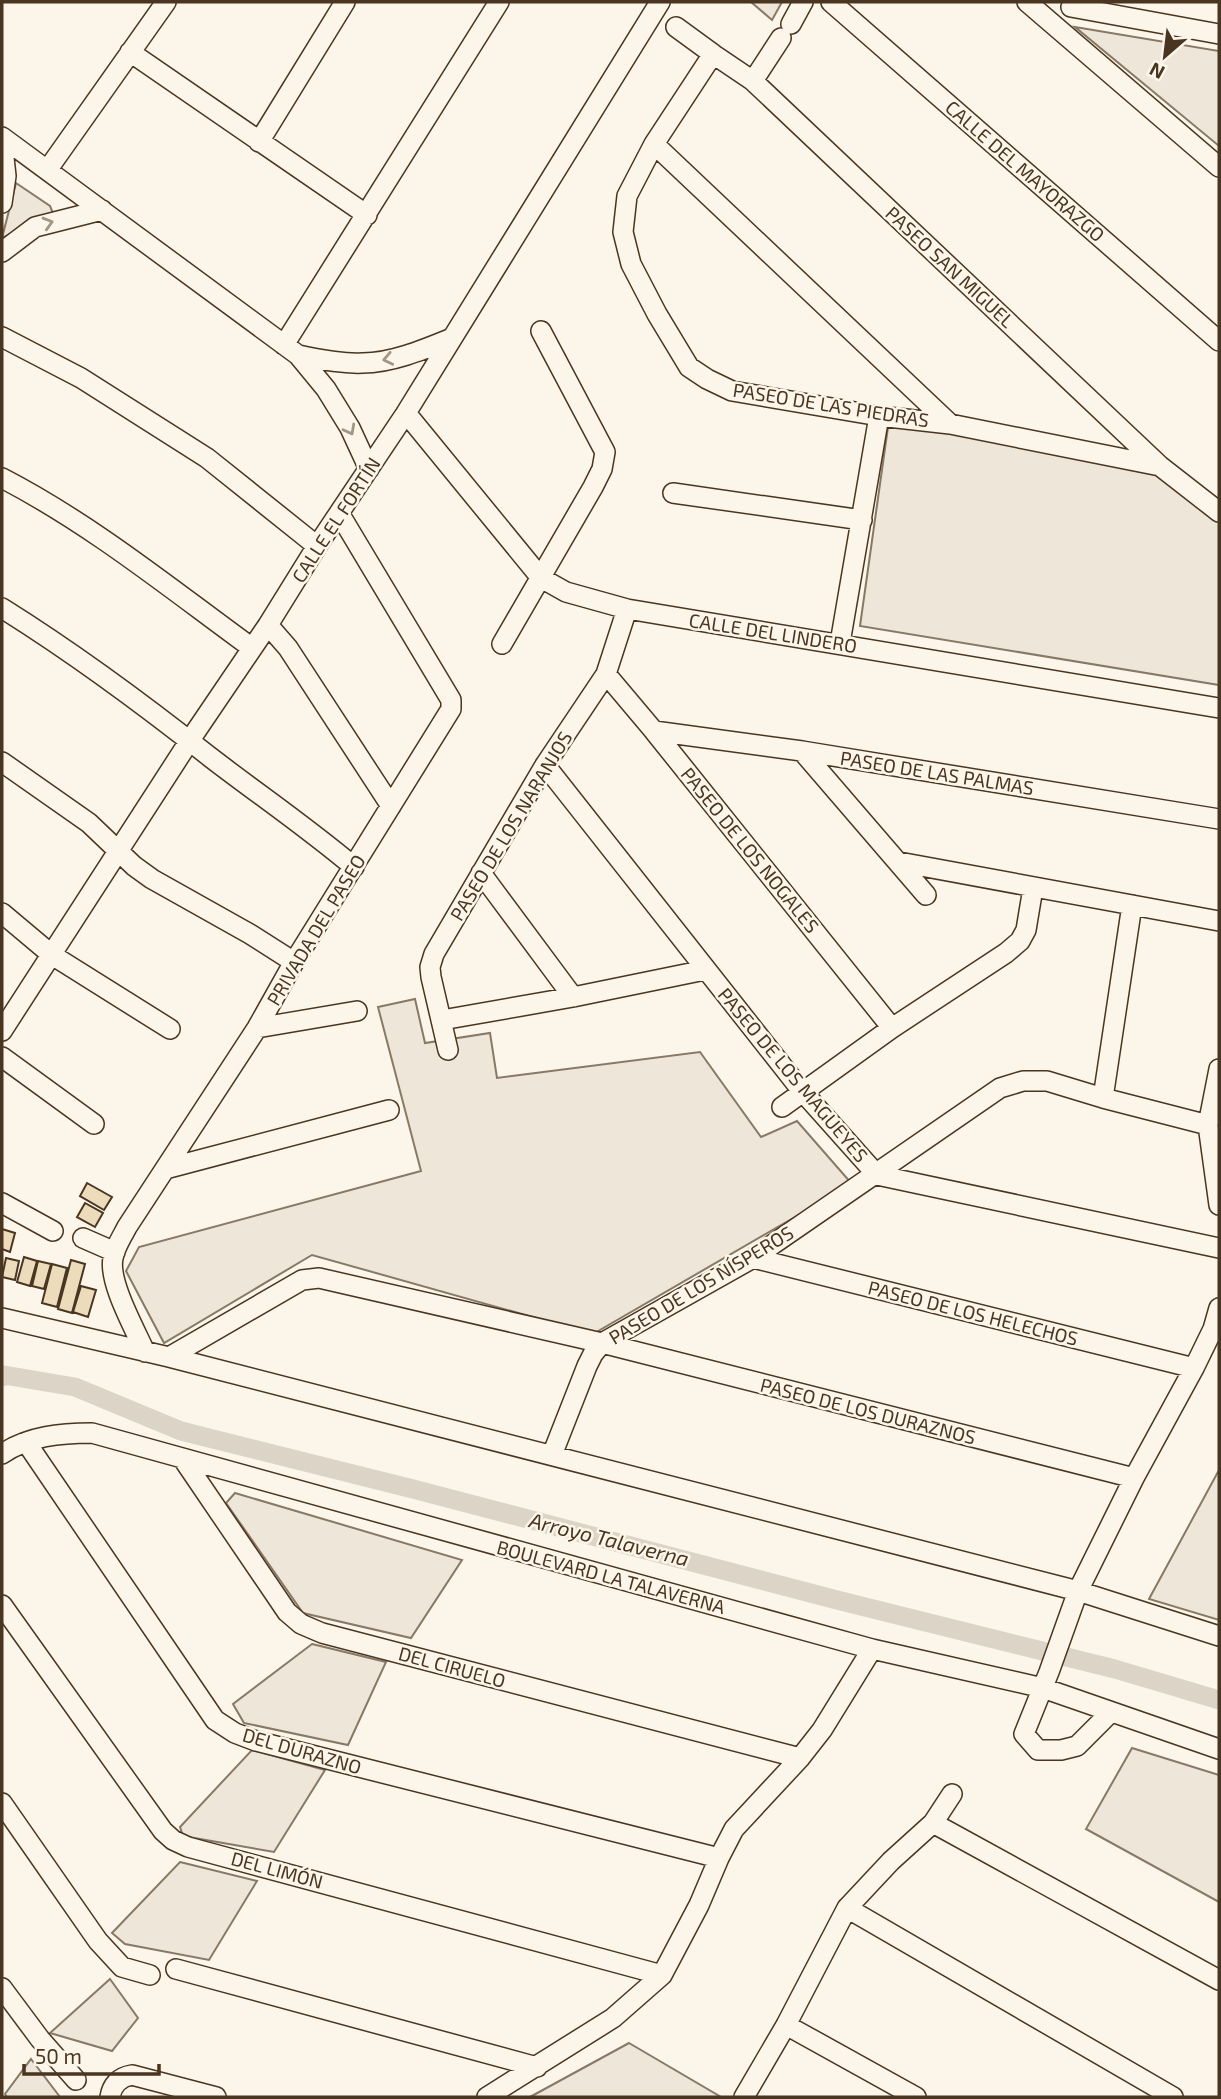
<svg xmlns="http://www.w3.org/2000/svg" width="1221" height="2099" viewBox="0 0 1221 2099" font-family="'Exo 2',sans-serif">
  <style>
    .green { fill: #ede6d9; stroke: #887966; stroke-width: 2 }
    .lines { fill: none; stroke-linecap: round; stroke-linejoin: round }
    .canal { stroke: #dcd4c6; stroke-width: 19 }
    .building { fill: #ecdcbc; stroke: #4a3520; stroke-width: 2 }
    .minor-casing { stroke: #4a3520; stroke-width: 22 }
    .minor { stroke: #fbf6e9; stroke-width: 19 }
    .oneway { stroke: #a29684 }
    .labels { text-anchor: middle; stroke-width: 5; stroke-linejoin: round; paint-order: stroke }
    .street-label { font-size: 19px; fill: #4a3520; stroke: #fbf6e9 }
    .water-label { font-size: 21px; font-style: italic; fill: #4a3520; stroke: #fbf6e9 }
  </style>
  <rect width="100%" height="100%" fill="#fbf6e9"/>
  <!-- green -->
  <path class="green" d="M 751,2 L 782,2 L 772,20 Z
    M 1075,27 L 1219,51 L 1219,146 Z
    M 16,183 L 50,206 L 53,213 L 2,238 Z
    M 889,420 L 1162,470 L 1219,516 L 1219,685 L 860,626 Z
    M 415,999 L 425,1043 L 490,1033 L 497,1078 L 700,1052 L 761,1137 L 797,1121 L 852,1184 L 593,1334 L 312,1255 L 164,1343 L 126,1271 L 139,1247 L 421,1171 L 378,1007 Z
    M 1219,1470 L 1219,1620 L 1149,1599 Z
    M 235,1493 L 462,1560 L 411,1638 L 303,1613 L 226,1503 Z
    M 312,1644 L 386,1662 L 348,1745 L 244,1723 L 233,1704 Z
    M 1132,1748 L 1219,1775 L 1219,1902 L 1086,1829 Z
    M 252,1750 L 325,1770 L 274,1852 L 183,1836 L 180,1827 Z
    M 180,1862 L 257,1881 L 209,1960 L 125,1944 L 112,1933 Z
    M 110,1979 L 138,2018 L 112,2051 L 50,2033 Z
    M 629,2043 L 721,2097 L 530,2097 Z
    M 31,2059 L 60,2097 L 7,2097 L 5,2094 Z"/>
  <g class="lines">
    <!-- canal -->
    <path class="canal" d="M 2,1377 L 4,1375 L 75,1387 L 181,1431 L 413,1489 L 841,1601 L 1115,1669 L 1219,1700"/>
  </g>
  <!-- building -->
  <path class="building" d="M 87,1183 L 112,1197 L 104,1210 L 80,1196 Z
    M 85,1203 L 103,1213 L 95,1227 L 77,1217 Z
    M 2,1229 L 15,1233 L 10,1252 L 2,1249 Z
    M 24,1257 L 37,1261 L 30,1286 L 17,1282 Z
    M 6,1258 L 19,1261 L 15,1280 L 2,1277 Z
    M 71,1260 L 85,1264 L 72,1313 L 58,1309 Z
    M 38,1261 L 51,1264 L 44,1289 L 32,1286 Z
    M 52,1264 L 67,1268 L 57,1307 L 42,1303 Z
    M 81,1286 L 96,1290 L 88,1317 L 73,1312 Z"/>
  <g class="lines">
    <!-- minor casing -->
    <g class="minor-casing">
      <path id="minor" d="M 831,2 L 1219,341
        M 1027,2 L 1219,167
        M 1071,7 L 1219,34
        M 791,24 L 803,2
        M 676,27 L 713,54 L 753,81 L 1160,466 L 1219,512
        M 130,52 L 367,215
        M 713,54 L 654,144 L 627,196 L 623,232 L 631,264 L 657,314 L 689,367 L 707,379 L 732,391 L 879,416 L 950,424 L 1160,466
        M 753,81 L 781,38
        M 2,137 L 298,355 L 326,389 L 350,428 L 369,469
        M 2,139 L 6,176 L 2,203
        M 259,142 L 345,2
        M 654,144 L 950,424
        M 48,169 L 166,2
        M 2,252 L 35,227 L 102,210
        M 2,337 L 81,378 L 207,458 L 317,546
        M 284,345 L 499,2
        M 298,355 C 319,359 341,364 363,363 C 392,363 425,349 452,338
        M 406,413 L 541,578 L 566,592 L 627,609 L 1219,708
        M 2,478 C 91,524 171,589 252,648
        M 673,493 L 862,520
        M 2,608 C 74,653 143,704 210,757 C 258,794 308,828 354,867
        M 268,625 L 288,648 L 391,806
        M 840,643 L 879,416
        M 502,644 L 593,487 L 602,469 L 605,452 L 541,331
        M 606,674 L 654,731 L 892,1028
        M 654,731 L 802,751 L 1219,819
        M 802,751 L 926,895
        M 2,762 L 89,823 L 134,866 L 152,879 L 250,934 L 294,962
        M 545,765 L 802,1091 L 877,1175 L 1219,1248
        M 899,862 L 1219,921
        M 481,873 L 573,997
        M 2,913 L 52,955 L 170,1029
        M 442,1020 L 573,997 L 705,970
        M 257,1028 L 357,1011
        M 2,1031 L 190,740 L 268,625 L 317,546 L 406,413 L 660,2
        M 448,1050 L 431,977 L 430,967 L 434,954 L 545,765 L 606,674 L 627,609
        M 2,1057 L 94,1124
        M 1219,1069 L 1208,1125 L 1219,1205
        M 1103,1098 L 1132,905
        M 782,1107 L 892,1028 L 1006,953 L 1020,941 L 1026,930 L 1033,888
        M 165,1169 L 389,1110
        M 2,1203 L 53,1231
        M 83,1238 L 115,1252
        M 753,1258 L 1194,1368
        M 2,1318 L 169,1357 L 1078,1591 L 1219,1636
        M 145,1352 C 135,1329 108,1282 113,1258 C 115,1247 122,1237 127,1227 L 257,1028 L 294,962 L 451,709 L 451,700 L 339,513
        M 169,1357 L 302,1280 L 319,1278 L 602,1343 L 1134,1478
        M 26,1442 L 215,1720 L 235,1733 L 256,1741 L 719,1858
        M 2,1454 C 28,1436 61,1433 92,1433 L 872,1649 L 1043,1688 L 1219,1749
        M 552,1455 L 587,1366 L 593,1354 L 602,1343 L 753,1258 L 1000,1088 L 1023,1081 L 1047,1081 L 1103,1098 L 1208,1125
        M 183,1459 L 287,1612 L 301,1624 L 322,1633 L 800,1758
        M 2,1605 L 163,1831 L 173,1840 L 188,1847 L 662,1975
        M 1111,1712 L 1077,1746 L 1061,1750 L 1038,1750 L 1024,1734 L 1049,1672 L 1078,1591 L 1134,1478 L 1194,1368 L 1213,1329 L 1219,1308
        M 2,1803 L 98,1941 L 122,1967 L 150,1975
        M 933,1823 L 1219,1980
        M 847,1908 L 1173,2097
        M 176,1969 L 537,2067
        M 2,1988 L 40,2039 L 76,2080
        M 786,2025 L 916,2097
        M 110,2097 C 112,2085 119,2077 132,2075 L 216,2097
        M 487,2097 L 613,2018 L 662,1975 L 699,1905 L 719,1858 L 734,1829 L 800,1758 L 822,1730 L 872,1649
        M 744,2097 L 786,2025 L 847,1908 L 891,1861 L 933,1823 L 952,1794"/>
    </g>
    <!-- minor -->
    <use href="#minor" class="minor"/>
  </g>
  <!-- one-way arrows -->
  <defs><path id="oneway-chevron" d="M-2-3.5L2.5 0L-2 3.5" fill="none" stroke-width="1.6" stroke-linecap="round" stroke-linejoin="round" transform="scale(1.75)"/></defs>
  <g class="oneway">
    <use href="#oneway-chevron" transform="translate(48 223) rotate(-16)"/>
    <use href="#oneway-chevron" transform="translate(388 359) rotate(168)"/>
    <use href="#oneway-chevron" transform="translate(350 430) rotate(62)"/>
  </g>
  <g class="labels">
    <!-- street labels -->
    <g class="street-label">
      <text transform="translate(1025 171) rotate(41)" y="7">CALLE DEL MAYORAZGO</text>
      <text transform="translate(950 267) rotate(43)" y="7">PASEO SAN MIGUEL</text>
      <text transform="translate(831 405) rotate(9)" y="7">PASEO DE LAS PIEDRAS</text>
      <text transform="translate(336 520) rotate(-57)" y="7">CALLE EL FORTÍN</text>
      <text transform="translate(773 633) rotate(9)" y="7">CALLE DEL LINDERO</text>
      <text transform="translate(937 773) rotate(9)" y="7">PASEO DE LAS PALMAS</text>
      <text transform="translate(511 826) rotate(-59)" y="7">PASEO DE LOS NARANJOS</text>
      <text transform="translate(750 850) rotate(51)" y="7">PASEO DE LOS NOGALES</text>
      <text transform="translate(316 930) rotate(-59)" y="7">PRIVADA DEL PASEO</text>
      <text transform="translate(793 1075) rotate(50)" y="7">PASEO DE LOS MAGUEYES</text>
      <text transform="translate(701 1285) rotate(-31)" y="7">PASEO DE LOS NÍSPEROS</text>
      <text transform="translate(973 1313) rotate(14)" y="7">PASEO DE LOS HELECHOS</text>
      <text transform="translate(868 1411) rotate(14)" y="7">PASEO DE LOS DURAZNOS</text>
      <text transform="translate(611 1577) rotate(15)" y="7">BOULEVARD LA TALAVERNA</text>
      <text transform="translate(452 1667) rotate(15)" y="7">DEL CIRUELO</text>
      <text transform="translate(302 1751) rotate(16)" y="7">DEL DURAZNO</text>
      <text transform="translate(277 1870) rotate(15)" y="7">DEL LIMÓN</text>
    </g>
    <!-- water labels -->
    <g class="water-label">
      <text transform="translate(609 1540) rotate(14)" y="7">Arroyo Talaverna</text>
    </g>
  </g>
  <!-- border -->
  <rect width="1221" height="2099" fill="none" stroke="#4a3520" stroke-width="7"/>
  <!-- north arrow -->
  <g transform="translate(1165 56) rotate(208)" stroke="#fbf6e9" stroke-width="5" paint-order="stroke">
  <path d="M0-5L12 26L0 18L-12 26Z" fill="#4a3520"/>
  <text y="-10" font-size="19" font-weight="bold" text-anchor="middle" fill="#4a3520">N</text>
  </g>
  <!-- scale -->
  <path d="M24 2064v10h135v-10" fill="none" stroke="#4a3520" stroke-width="3.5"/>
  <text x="35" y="2064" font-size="21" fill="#4a3520" stroke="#fbf6e9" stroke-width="5" paint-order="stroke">50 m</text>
</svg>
